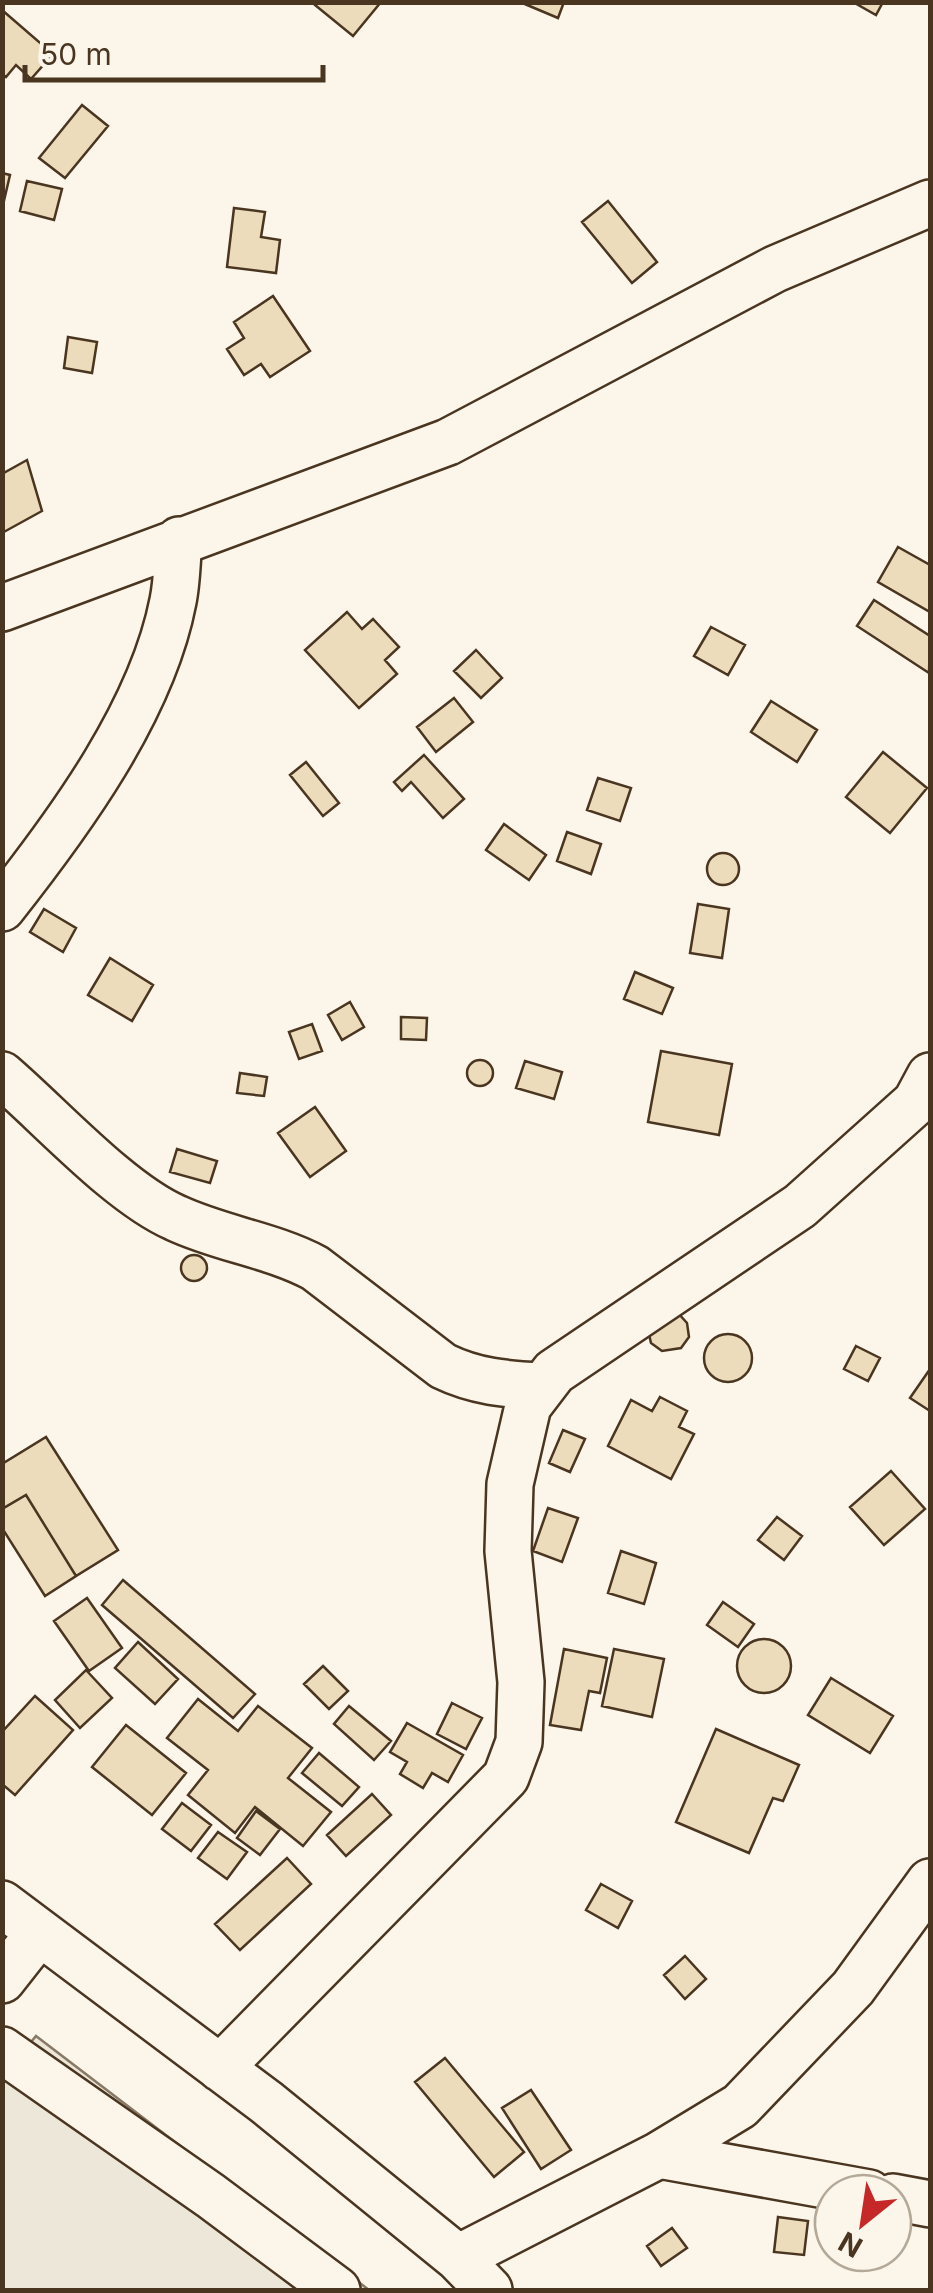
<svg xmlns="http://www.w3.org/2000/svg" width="933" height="2293" viewBox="0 0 933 2293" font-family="Inter,sans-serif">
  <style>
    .parking { fill: #ede7d9; stroke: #887966; stroke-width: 2.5 }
    .building { fill: #ecdcbc; stroke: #4a3520; stroke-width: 2.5 }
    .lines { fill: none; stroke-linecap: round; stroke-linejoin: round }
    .minor-casing { stroke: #4a3520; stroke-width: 50 }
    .minor { stroke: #fbf6e9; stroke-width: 45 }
  </style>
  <rect width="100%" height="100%" fill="#fbf6e9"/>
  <!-- parking -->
  <path class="parking" d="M 36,2036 L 369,2290 L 3,2290 L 2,2077 Z"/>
  <!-- building -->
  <path class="building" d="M 317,2 L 381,2 L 353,36 L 315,5 Z
    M 520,2 L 564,2 L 558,18 Z
    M 853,2 L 883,2 L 876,15 Z
    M 2,10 L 53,54 L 31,79 L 16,65 L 6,77 L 2,74 Z
    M 82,105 L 108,126 L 65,178 L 39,158 Z
    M 2,173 L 10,175 L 3,205 L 2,205 Z
    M 27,181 L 62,189 L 54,220 L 20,211 Z
    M 608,201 L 657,262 L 632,283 L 582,222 Z
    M 234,208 L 265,212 L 261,237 L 280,240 L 276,273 L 227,267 Z
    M 273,296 L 310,351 L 270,377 L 261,364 L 244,375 L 227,349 L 244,338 L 234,322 Z
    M 68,337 L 97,342 L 92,373 L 64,368 Z
    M 27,460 L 42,511 L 2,533 L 2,474 Z
    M 898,547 L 930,565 L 930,612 L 878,582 Z
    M 874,600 L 930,636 L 929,673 L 857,626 Z
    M 347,612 L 362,629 L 373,619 L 399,647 L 385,660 L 397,674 L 359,708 L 305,650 Z
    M 711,627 L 745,645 L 728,675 L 694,656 Z
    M 476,650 L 502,678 L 481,698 L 454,671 Z
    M 454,698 L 473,722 L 436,752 L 417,727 Z
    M 771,701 L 817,730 L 797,762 L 751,732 Z
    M 883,752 L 927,788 L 890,833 L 846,797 Z
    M 424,755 L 464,799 L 443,818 L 411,782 L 402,791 L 394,782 Z
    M 306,762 L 339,803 L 323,816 L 290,775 Z
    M 598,778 L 631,788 L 620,821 L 587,810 Z
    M 504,824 L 546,855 L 529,880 L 486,850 Z
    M 567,832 L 601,844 L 591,874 L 557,861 Z
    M707 869a16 16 0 1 1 32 0a16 16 0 1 1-32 0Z
    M 698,904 L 729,909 L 722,958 L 690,953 Z
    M 44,909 L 76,928 L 63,952 L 30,932 Z
    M 110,958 L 153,985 L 132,1021 L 88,995 Z
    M 635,972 L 673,988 L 662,1014 L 624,999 Z
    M 350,1002 L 364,1027 L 342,1040 L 328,1015 Z
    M 401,1017 L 427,1018 L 426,1040 L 401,1039 Z
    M 312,1024 L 322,1051 L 299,1059 L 289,1032 Z
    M 661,1051 L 732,1064 L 719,1135 L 648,1122 Z
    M467 1073a13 13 0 1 1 26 0a13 13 0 1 1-26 0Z
    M 525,1061 L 562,1072 L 554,1099 L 516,1088 Z
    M 240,1073 L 267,1077 L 264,1096 L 237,1093 Z
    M 315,1107 L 346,1151 L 310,1177 L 278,1133 Z
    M 177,1149 L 217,1161 L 210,1183 L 170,1172 Z
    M181 1268a13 13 0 1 1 26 0a13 13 0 1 1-26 0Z
    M 678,1313 L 687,1323 L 689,1337 L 681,1348 L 662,1351 L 651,1343 L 648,1330 Z
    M704 1358a24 24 0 1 1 48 0a24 24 0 1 1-48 0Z
    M 856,1346 L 880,1358 L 868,1381 L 844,1369 Z
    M 930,1369 L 930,1411 L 910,1398 Z
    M 660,1397 L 687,1411 L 679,1427 L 694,1434 L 671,1479 L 608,1446 L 631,1400 L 652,1411 Z
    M 563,1430 L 585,1439 L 570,1472 L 549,1463 Z
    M 46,1437 L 118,1550 L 76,1576 L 26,1495 L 2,1509 L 2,1464 Z
    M 891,1471 L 925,1509 L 884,1545 L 850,1507 Z
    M 26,1495 L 76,1576 L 45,1596 L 2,1528 L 2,1509 Z
    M 548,1508 L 578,1518 L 562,1562 L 533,1551 Z
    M 777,1517 L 802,1536 L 784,1560 L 758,1540 Z
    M 621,1551 L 656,1563 L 644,1604 L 608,1593 Z
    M 123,1580 L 255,1694 L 233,1718 L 102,1605 Z
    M 87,1598 L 122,1648 L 89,1671 L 54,1621 Z
    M 723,1602 L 754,1624 L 738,1647 L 707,1625 Z
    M737 1666a27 27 0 1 1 54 0a27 27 0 1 1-54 0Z
    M 138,1642 L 178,1679 L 155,1704 L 115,1668 Z
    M 564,1649 L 607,1658 L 600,1693 L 589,1691 L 581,1730 L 550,1725 Z
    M 614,1649 L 664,1659 L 652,1717 L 602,1706 Z
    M 323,1666 L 348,1691 L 329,1709 L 304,1684 Z
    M 86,1670 L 112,1698 L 80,1728 L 55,1700 Z
    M 831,1678 L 893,1716 L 870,1753 L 808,1715 Z
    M 35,1696 L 73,1730 L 15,1795 L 2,1784 L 2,1732 Z
    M 198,1699 L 238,1731 L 258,1706 L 312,1748 L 288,1778 L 331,1812 L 303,1846 L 255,1807 L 235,1833 L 188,1795 L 208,1770 L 167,1738 Z
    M 452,1703 L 482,1718 L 466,1749 L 437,1734 Z
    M 349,1706 L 391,1741 L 374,1760 L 334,1724 Z
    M 407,1723 L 463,1755 L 448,1782 L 432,1773 L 423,1788 L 400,1774 L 407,1762 L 390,1752 Z
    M 126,1725 L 186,1773 L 152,1815 L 92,1767 Z
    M 716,1729 L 799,1765 L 783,1801 L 773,1798 L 749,1853 L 676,1822 Z
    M 319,1753 L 359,1787 L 342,1806 L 302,1773 Z
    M 372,1794 L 391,1815 L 346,1856 L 327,1835 Z
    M 182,1803 L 211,1825 L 191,1851 L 162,1829 Z
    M 256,1811 L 280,1829 L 260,1855 L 237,1838 Z
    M 218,1832 L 247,1852 L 227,1879 L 198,1858 Z
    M 287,1858 L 311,1884 L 240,1950 L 215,1924 Z
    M 601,1884 L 632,1901 L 618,1928 L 586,1910 Z
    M 685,1956 L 706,1979 L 685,1999 L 664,1975 Z
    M 445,2058 L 524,2152 L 494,2177 L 415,2082 Z
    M 531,2090 L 571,2150 L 541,2169 L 502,2108 Z
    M 778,2217 L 808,2221 L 804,2255 L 774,2252 Z
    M 672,2228 L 687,2248 L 661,2266 L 647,2246 Z"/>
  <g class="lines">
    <!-- minor casing -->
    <g class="minor-casing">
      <path id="minor" d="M 2,608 L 448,442 L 775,269 L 930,203
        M 2,908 C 70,822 152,710 173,601 C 177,582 177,560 179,540
        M 2,1075 C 51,1117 119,1193 176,1218 C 221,1239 272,1245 315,1268 L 443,1366 C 476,1382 505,1384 541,1386
        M 2,1904 L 266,2102 L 458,2258 L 489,2290
        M 2,1980 L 39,1933
        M 2,2050 L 211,2196 L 337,2290
        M 220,2068 L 506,1777 L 519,1742 L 521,1682 L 508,1551 L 510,1484 L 528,1406 L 554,1372 L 800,1206 L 916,1102 L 930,1076
        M 659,2155 L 869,2193
        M 893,2197 L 930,2204
        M 458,2258 L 659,2155 L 740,2106 L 853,1988 L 930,1882"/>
    </g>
    <!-- minor -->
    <use href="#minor" class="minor"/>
  </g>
  <!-- border -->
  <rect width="933" height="2293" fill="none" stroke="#4a3520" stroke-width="10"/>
  <!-- north arrow -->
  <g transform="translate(863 2223) rotate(210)"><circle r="48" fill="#fbf6e9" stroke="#b4a999" stroke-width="2.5"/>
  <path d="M0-8L18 38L0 25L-18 38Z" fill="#c62828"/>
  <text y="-15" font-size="28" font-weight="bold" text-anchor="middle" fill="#4a3520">N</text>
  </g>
  <!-- scale -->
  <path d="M25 65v15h298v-15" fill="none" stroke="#4a3520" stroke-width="5"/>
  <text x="40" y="65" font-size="30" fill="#4a3520" stroke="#fbf6e9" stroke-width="8" paint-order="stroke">50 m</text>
</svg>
